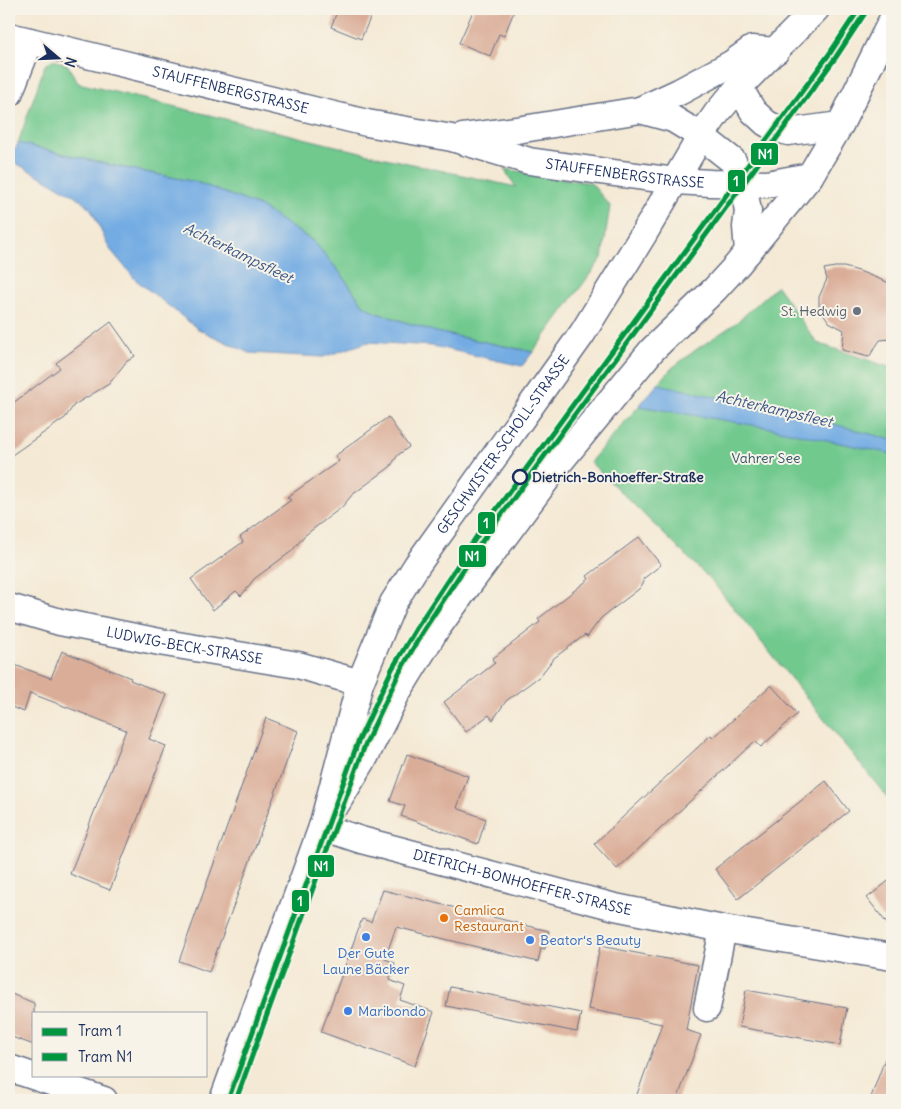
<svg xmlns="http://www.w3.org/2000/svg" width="901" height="1109" viewBox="0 0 901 1109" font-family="Delius,sans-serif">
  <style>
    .green { fill: #71c98e; stroke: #467c76 }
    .water { fill: #73ace3; stroke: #476ea0 }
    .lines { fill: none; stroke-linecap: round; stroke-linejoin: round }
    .stream { stroke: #73ace3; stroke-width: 6 }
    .building { fill: #daad98 }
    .minor-casing { stroke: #677087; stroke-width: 29 }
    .minor { stroke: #fff; stroke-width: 26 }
    .tram-1-casing { stroke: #f7f3e8; stroke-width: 9 }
    .tram-2-casing { stroke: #f7f3e8; stroke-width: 9 }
    .tram-1 { stroke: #009640; stroke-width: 5 }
    .tram-2 { stroke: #009640; stroke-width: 5 }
    .worship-dot { fill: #6b7280; stroke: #f7f3e8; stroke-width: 2 }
    .stop-dot { fill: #f7f3e8; stroke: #1b2f5e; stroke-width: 2.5 }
    .food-dot { fill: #e8710a; stroke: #f7f3e8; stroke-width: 2 }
    .shop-dot { fill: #3f7fe0; stroke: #f7f3e8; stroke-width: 2 }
    .labels { text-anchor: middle; stroke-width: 4; stroke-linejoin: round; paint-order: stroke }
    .street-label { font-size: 14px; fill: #1b2f5e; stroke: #f7f3e8 }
    .worship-label { font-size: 14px; fill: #5b616d; stroke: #f7f3e8; text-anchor: end }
    .park-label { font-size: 14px; fill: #30566a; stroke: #f7f3e8 }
    .stop-label { font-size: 14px; font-weight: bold; fill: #1b2f5e; stroke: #f7f3e8; text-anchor: start }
    .food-label { font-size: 14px; fill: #c56008; stroke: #f7f3e8; text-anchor: start }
    .shop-label { font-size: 14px; fill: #366cbe; stroke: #f7f3e8; text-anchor: start }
    .water-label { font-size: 15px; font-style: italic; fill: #355486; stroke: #f7f3e8 }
    .line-badge { stroke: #f7f3e8; stroke-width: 2 }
    .badge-label { font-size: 14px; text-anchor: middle; font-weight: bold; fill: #fff }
  </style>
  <rect width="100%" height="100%" fill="#f7f3e8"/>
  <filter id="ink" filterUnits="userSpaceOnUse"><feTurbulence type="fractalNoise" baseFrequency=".02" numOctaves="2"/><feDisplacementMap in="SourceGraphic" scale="10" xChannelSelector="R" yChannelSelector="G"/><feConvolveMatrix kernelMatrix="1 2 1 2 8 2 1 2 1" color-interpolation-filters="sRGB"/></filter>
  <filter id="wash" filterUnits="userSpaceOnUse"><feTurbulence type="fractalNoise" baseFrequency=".0096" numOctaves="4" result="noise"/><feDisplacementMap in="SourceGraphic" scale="20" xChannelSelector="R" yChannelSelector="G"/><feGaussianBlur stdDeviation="1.12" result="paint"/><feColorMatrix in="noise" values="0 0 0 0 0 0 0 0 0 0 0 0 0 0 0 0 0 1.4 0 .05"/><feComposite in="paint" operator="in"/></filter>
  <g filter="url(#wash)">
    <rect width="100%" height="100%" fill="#f4e9d4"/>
    <!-- green -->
    <path class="green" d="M 52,60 L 67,64 L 78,83 L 385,158 L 516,187 L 504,169 L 591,183 L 610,206 L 602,258 L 533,352 L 436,332 L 377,313 L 363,305 L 342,275 L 314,242 L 259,206 L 196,182 L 110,165 L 18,143 L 45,65 Z
      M 777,286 L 817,343 L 892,368 L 892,793 L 887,797 L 711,580 L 590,462 L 672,368 L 697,349 L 736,323 Z"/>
    <!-- water -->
    <path class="water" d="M 18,143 L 110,165 L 196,182 L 259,206 L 314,242 L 342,275 L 363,305 L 377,313 L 436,332 L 533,352 L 522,366 L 433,346 L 368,342 L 323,357 L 249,353 L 198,329 L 136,280 L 109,248 L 91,209 L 74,195 L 12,161 Z
      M 658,384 L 819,420 L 892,440 L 892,454 L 770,428 L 639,406 Z"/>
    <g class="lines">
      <!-- stream -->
      <path class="stream" d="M 9,148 L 23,155"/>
    </g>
    <g id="blocks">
      <!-- building -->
      <path class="building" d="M 338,9 L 374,9 L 361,39 L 331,27 Z
        M 474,9 L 515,9 L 504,36 L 499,34 L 490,56 L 459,43 Z
        M 835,267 L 844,267 L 859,271 L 892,284 L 892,339 L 880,340 L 869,357 L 842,350 L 844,330 L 829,322 L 825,316 L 819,308 L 819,297 L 827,279 L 824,269 Z
        M 111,322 L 135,356 L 126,362 L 109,384 L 74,405 L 65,418 L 9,457 L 9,406 L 60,368 L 56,363 Z
        M 388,417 L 409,447 L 398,455 L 390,467 L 352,495 L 342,507 L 304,536 L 292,551 L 254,579 L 241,596 L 236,591 L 213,610 L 191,579 L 243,542 L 240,537 L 291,500 L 287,497 L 339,461 L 335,456 Z
        M 639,537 L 661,565 L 643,579 L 644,582 L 639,589 L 601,618 L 587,637 L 585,635 L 554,658 L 540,676 L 506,701 L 493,720 L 489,715 L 466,732 L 444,702 L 495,663 L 492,659 L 540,622 L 538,619 L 589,579 L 587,576 Z
        M 62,651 L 131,678 L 130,680 L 167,695 L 149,739 L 166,746 L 110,890 L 70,874 L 126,730 L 30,693 L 24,712 L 9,706 L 9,663 L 51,678 Z
        M 771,685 L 797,714 L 761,747 L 755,741 L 617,869 L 594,844 L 711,735 L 713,738 Z
        M 266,718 L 298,731 L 209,972 L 179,961 Z
        M 407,754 L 468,776 L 457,808 L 486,819 L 478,844 L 401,816 L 405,806 L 390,801 Z
        M 826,781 L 849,811 L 738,899 L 715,869 Z
        M 892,878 L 892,930 L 867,898 Z
        M 383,890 L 549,931 L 545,949 L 541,948 L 538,962 L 396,927 L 385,959 L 395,963 L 389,980 L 405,986 L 400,1000 L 434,1012 L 415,1066 L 321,1032 L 362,919 L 371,922 Z
        M 600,946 L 698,965 L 686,1030 L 701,1035 L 677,1100 L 635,1100 L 662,1024 L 588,1009 Z
        M 450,987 L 581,1013 L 577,1032 L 446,1006 Z
        M 746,990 L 847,1008 L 840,1045 L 739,1027 Z
        M 9,993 L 34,1003 L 34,1045 L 9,1036 Z
        M 890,1045 L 892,1045 L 892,1100 L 870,1100 Z"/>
    </g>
  </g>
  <g filter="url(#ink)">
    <use href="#blocks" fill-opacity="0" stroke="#677087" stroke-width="1"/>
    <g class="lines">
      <!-- minor casing -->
      <g class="minor-casing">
        <g id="minor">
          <path id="s1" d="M 9,36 L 367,123 L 452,138 L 529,161 L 614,173 L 675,181 L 711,183 L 767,184 L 810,176"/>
          <path d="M 739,87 L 753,111 L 766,123 L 775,128 L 788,132 L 840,125"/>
          <path d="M 9,94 L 30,41"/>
          <path d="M 640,110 L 673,119 L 701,136 L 733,161 L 742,185 L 746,200 L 748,211 L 746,227 L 748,252"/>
          <path d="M 463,137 L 517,130 L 640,110 L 679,92 L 731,64 L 752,49 L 776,51"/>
          <path id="s2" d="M 9,607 L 60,622 L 165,643 L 298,665 L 360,683"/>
          <path d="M 337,803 L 365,757 L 397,693 L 435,631 L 461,595 L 558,464 L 652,350 L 715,289 L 737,265 L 810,176 L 840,125 L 892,20"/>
          <path id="s3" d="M 322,827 L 361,840 L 615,907 L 723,929 L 892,957"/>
          <path d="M 707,1008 L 723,929"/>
          <path d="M 9,1068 L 104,1100"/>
          <path id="s4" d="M 223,1100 L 322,827 L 360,683 L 393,603 L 417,565 L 582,334 L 645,232 L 701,136 L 717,113 L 739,87 L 816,9"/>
        </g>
      </g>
      <!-- minor -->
      <use href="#minor" class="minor"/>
      <!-- tram-1 casing -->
      <g class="tram-1-casing">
        <path id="tram-1" d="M 228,1100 L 358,742 L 392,669 L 417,627 L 477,536 L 830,53 L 859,9"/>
      </g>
      <!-- tram-2 casing -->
      <g class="tram-2-casing">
        <path id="tram-2" d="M 236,1100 L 365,745 L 399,673 L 423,631 L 483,540 L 836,57 L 865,13"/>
      </g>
      <!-- tram-1 -->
      <use href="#tram-1" class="tram-1"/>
      <!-- tram-2 -->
      <use href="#tram-2" class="tram-2"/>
    </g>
  </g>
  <!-- markers -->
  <circle class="worship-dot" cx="857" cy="311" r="5"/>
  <circle class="stop-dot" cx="520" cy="477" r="7"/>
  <circle class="food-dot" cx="444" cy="918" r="5"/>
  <g class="shop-dot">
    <circle cx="366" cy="937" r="5"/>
    <circle cx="530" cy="940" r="5"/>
    <circle cx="348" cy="1011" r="5"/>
  </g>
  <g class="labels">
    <!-- street labels -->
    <g class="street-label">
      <text dy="5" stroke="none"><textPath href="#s1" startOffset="228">STAUFFENBERGSTRASSE</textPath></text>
      <text dy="5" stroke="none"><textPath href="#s1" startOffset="632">STAUFFENBERGSTRASSE</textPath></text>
      <text dy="5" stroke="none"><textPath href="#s4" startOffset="719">GESCHWISTER-SCHOLL-STRASSE</textPath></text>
      <text dy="5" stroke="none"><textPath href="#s2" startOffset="180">LUDWIG-BECK-STRASSE</textPath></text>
      <text dy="5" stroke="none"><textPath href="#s3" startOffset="208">DIETRICH-BONHOEFFER-STRASSE</textPath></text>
    </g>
    <!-- worship labels -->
    <g class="worship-label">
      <text x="847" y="316">St. Hedwig</text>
    </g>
    <!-- park labels -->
    <g class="park-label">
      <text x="766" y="463">Vahrer See</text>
    </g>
    <!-- stop labels -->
    <g class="stop-label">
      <text x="532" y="482">Dietrich-Bonhoeffer-Straße</text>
    </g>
    <!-- food labels -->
    <g class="food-label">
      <text x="454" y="915">Camlica<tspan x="454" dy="16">Restaurant</tspan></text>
    </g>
    <!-- shop labels -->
    <g class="shop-label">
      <text x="540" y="945">Beator‘s Beauty</text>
      <text x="366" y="958" text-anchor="middle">Der Gute<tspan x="366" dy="16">Laune Bäcker</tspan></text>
      <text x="358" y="1016">Maribondo</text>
    </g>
    <!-- water labels -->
    <g class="water-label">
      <text transform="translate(238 253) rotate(26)" y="5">Achterkampsfleet</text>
      <text transform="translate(774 409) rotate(13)" y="5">Achterkampsfleet</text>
    </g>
  </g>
  <g class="line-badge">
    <rect x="750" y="142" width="29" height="24" rx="5" fill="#009640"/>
    <rect x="727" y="169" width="19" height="24" rx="5" fill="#009640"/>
    <rect x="477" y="511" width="19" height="24" rx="5" fill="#009640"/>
    <rect x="458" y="544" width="29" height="24" rx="5" fill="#009640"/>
    <rect x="307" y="854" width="28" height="24" rx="5" fill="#009640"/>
    <rect x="291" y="889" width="19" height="24" rx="5" fill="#009640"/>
  </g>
  <g class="badge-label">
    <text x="765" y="159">N1</text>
    <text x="736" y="186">1</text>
    <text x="486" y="528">1</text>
    <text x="472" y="561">N1</text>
    <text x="321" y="871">N1</text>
    <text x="300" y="906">1</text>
  </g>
  <!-- margin -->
  <rect width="901" height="1109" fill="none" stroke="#f7f3e8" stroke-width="30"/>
  <!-- legend -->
  <rect x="32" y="1012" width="175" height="65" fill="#f7f3e8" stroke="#9fa5b1"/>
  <rect x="42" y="1028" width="25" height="8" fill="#009640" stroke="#9fa5b1"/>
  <text x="78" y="1036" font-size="15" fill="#1b2f5e">Tram 1</text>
  <rect x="42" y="1053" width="25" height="8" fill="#009640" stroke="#9fa5b1"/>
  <text x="78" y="1062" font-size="15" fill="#1b2f5e">Tram N1</text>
  <!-- north arrow -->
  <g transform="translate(58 58) rotate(109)" stroke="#f7f3e8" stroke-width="4" paint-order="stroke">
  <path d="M0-4L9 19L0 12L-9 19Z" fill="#1b2f5e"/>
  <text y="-8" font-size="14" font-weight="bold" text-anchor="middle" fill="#1b2f5e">N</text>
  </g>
</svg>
